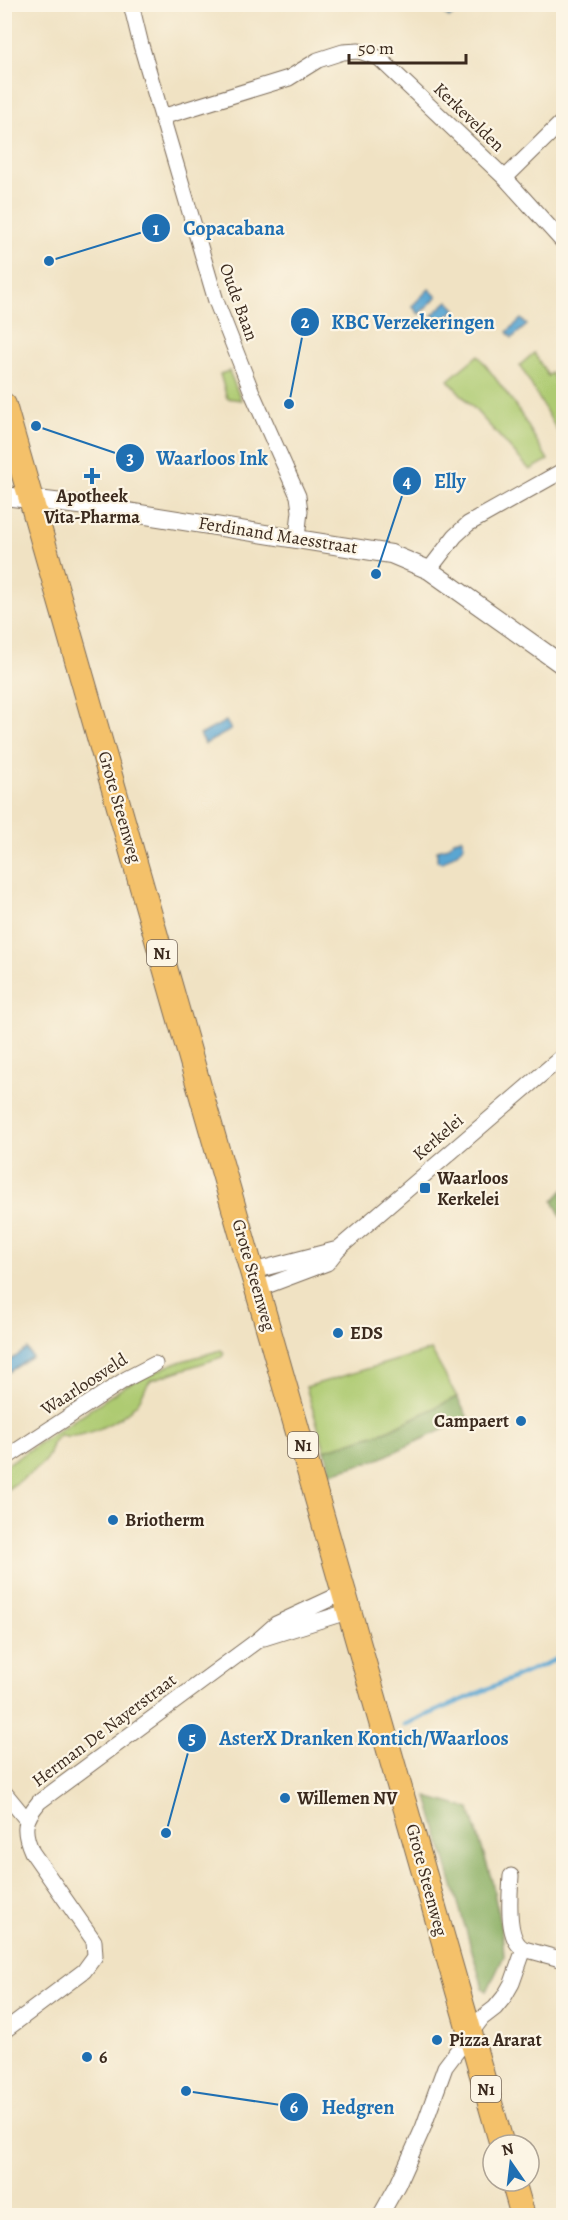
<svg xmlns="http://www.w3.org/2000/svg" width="568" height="2220" viewBox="0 0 568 2220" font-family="Alegreya,serif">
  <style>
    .green { fill: #aecb72; stroke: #747a48; stroke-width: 1.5 }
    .forest { fill: #8aaf64; stroke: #626c41; stroke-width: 1.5 }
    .water { fill: #5aa6d2; stroke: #4a6878; stroke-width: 1.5 }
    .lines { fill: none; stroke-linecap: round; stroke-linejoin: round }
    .stream { stroke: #5aa6d2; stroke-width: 4.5 }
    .minor-casing { stroke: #7a6a58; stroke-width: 17 }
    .tertiary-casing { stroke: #7a6a58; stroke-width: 20 }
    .primary-casing { stroke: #7a6a58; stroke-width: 26 }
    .minor { stroke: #fff; stroke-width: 15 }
    .tertiary { stroke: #fff; stroke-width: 18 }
    .primary { stroke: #f4c16b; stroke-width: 24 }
    .poi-dot { fill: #1f6fb2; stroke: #fcf5e5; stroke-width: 2 }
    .labels { text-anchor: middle; stroke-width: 4.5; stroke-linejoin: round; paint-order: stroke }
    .shield { fill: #fcf5e5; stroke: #75675a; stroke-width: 1.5 }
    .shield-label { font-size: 16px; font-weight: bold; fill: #3b2a1e }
    .street-label { font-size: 18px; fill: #3b2a1e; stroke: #fcf5e5 }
    .poi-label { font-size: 18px; font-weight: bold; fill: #3b2a1e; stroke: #fcf5e5; text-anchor: start }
    .leader { fill: none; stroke: #1f6fb2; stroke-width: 2 }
    .callout-dot { fill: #1f6fb2; stroke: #fcf5e5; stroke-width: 2 }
    .mark-label { font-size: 18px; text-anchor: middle; font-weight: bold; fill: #fff }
    .callout-label { font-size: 20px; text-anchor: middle; font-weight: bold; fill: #1f6fb2; stroke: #fcf5e5; stroke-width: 4.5; stroke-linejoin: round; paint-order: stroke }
  </style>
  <rect width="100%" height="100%" fill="#fcf5e5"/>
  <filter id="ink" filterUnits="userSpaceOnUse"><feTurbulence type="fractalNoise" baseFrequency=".0167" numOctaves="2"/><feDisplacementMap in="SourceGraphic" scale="12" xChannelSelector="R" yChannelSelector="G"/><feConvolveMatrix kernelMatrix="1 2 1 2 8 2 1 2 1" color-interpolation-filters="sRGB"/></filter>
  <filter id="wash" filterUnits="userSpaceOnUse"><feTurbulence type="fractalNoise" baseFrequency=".008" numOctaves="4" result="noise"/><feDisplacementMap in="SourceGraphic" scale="24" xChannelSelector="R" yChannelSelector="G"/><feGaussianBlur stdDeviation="1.35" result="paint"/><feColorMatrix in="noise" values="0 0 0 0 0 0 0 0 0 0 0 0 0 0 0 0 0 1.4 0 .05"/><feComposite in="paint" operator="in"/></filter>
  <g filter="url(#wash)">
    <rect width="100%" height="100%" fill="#f0e2c3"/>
    <!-- green -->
    <path class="green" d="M 534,353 L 548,376 L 551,373 L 563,394 L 563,441 L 520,365 Z
      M 478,355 L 516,406 L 548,460 L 530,470 L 448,380 Z
      M 229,371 L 241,400 L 227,398 L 220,374 Z
      M 221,1350 L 224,1353 L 222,1357 L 151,1380 C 144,1387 143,1397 136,1404 C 121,1421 82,1441 60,1435 C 47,1445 54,1448 46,1459 C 36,1472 18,1481 5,1491 L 5,1466 L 127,1385 L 172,1364 Z
      M 431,1350 L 457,1397 L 387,1431 L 325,1450 L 306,1387 Z"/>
    <!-- forest -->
    <path class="forest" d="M 563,1190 L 563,1220 L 553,1201 Z
      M 457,1397 L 468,1418 L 379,1459 L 331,1473 L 325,1450 L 387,1431 Z
      M 427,1797 L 470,1809 L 492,1881 L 503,1941 L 504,1956 L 487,1991 L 483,1988 Z"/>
    <!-- water -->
    <path class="water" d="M 451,4 L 463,6 L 449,18 L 443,11 Z
      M 429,289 L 437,297 L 419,314 L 412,306 Z
      M 448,301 L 456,309 L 439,323 L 432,315 Z
      M 521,319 L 527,325 L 512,338 L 507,332 Z
      M 226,721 L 231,730 L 205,744 L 200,735 Z
      M 462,838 L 464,845 L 461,850 L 442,863 L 437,861 L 437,850 L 448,847 L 454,840 Z
      M 27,1349 L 32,1357 L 9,1372 L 5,1364 Z"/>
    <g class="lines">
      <!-- stream -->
      <path class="stream" d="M 404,1725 L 564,1656"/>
    </g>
  </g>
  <g filter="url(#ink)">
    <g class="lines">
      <!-- minor casing -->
      <g class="minor-casing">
        <path id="minor" d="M 131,4 L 141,45 L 216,301 L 253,395 L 298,496 L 300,511 L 297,538
          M 162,117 L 289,78 L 318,60 L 343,52 L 359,51 L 379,58 L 505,178 L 564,243
          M 505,178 L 564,120
          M 429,570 L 455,536 L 468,524 L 564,470
          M 253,1271 L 338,1249
          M 258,1289 L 327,1263 L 338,1249 L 564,1055
          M 4,1459 L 126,1379 L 155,1364
          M 264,1638 L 350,1611
          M 4,1792 L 26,1819
          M 511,1876 C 510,1894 505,1940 524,1949
          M 4,2031 L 84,1971 L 95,1956 L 94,1941 L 32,1852 C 22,1830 24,1820 39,1802 L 258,1640 L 276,1624 L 345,1592
          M 380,2216 L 398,2184 L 423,2128 L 445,2067 L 482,2018 L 495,2008 L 504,1997 L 512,1983 L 524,1949 L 564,1960"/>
      </g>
      <!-- tertiary casing -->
      <g class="tertiary-casing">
        <path id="tertiary" d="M 4,496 L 96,507 L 391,554 L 429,570 L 564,666"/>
      </g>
      <!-- primary casing -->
      <g class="primary-casing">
        <path id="primary" d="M 4,405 L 502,2145
          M 513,2181 L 523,2216"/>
      </g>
      <!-- minor -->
      <use href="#minor" class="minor"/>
      <!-- tertiary -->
      <use href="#tertiary" class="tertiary"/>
      <!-- primary -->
      <use href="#primary" class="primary"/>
    </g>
  </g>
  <!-- markers -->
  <g class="poi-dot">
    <path d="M89 467h6v6h6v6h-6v6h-6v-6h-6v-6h6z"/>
    <rect x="419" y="1182" width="12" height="12" rx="3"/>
    <circle cx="338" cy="1333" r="6"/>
    <circle cx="521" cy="1421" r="6"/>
    <circle cx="113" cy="1520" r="6"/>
    <circle cx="285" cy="1798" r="6"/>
    <circle cx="437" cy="2040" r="6"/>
    <circle cx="87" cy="2057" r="6"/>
  </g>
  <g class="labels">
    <!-- shield labels -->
    <g class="shield">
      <rect x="147" y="940" width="30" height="26" rx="4.5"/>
      <rect x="288" y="1432" width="30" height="26" rx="4.5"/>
      <rect x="471" y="2076" width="30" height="26" rx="4.5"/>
    </g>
    <g class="shield-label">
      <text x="162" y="959">N1</text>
      <text x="303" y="1451">N1</text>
      <text x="486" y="2095">N1</text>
    </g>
    <!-- street labels -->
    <g class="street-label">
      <text transform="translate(469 117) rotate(44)" y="6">Kerkevelden</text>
      <text transform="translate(239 302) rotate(70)" y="6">Oude Baan</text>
      <text transform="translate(278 535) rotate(9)" y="6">Ferdinand Maesstraat</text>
      <text transform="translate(120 807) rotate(74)" y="6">Grote Steenweg</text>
      <text transform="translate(438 1137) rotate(-41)" y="6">Kerkelei</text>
      <text transform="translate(254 1275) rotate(74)" y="6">Grote Steenweg</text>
      <text transform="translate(84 1384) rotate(-33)" y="6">Waarloosveld</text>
      <text transform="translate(104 1730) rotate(-37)" y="6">Herman De Nayerstraat</text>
      <text transform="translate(427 1880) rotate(75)" y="6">Grote Steenweg</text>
    </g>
    <!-- poi labels -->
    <g class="poi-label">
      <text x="92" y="502" text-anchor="middle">Apotheek<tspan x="92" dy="21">Vita-Pharma</tspan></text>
      <text x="437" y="1184">Waarloos<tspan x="437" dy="21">Kerkelei</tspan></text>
      <text x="350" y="1339">EDS</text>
      <text x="509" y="1427" text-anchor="end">Campaert</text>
      <text x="125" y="1526">Briotherm</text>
      <text x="297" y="1804">Willemen NV</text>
      <text x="449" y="2046">Pizza Ararat</text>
      <text x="99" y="2063">6</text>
    </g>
  </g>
  <!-- callouts -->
  <path class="leader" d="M49 261L156 228M289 404L305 322M36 426L130 458M376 574L407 481M166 1833L192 1738M186 2091L294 2107"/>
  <g class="callout-dot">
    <circle cx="49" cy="261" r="6"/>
    <circle cx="289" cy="404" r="6"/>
    <circle cx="36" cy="426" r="6"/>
    <circle cx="376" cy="574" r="6"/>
    <circle cx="166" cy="1833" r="6"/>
    <circle cx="186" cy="2091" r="6"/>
    <circle cx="156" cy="228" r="15"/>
    <circle cx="305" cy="322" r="15"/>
    <circle cx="130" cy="458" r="15"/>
    <circle cx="407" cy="481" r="15"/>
    <circle cx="192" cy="1738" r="15"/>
    <circle cx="294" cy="2107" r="15"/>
  </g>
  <g class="mark-label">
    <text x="156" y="235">1</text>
    <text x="305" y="328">2</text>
    <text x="130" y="464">3</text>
    <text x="407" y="487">4</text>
    <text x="192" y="1744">5</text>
    <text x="294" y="2113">6</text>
  </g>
  <g class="callout-label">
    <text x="234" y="235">Copacabana</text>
    <text x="413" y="329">KBC Verzekeringen</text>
    <text x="212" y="465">Waarloos Ink</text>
    <text x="450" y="488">Elly</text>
    <text x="364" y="1745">AsterX Dranken Kontich/Waarloos</text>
    <text x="358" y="2114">Hedgren</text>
  </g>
  <!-- margin -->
  <rect width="568" height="2220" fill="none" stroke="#fcf5e5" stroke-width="24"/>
  <!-- north arrow -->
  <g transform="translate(511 2163) rotate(346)"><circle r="28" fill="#fcf5e5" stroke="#afa495" stroke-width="1.5"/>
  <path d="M0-4.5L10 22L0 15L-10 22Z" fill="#1f6fb2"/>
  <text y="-9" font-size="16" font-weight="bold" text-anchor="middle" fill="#3b2a1e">N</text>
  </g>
  <!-- scale -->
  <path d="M349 54v9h117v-9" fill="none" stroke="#3b2a1e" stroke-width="3"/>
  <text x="358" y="54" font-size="18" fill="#3b2a1e" stroke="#fcf5e5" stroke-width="4.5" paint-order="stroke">50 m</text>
</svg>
